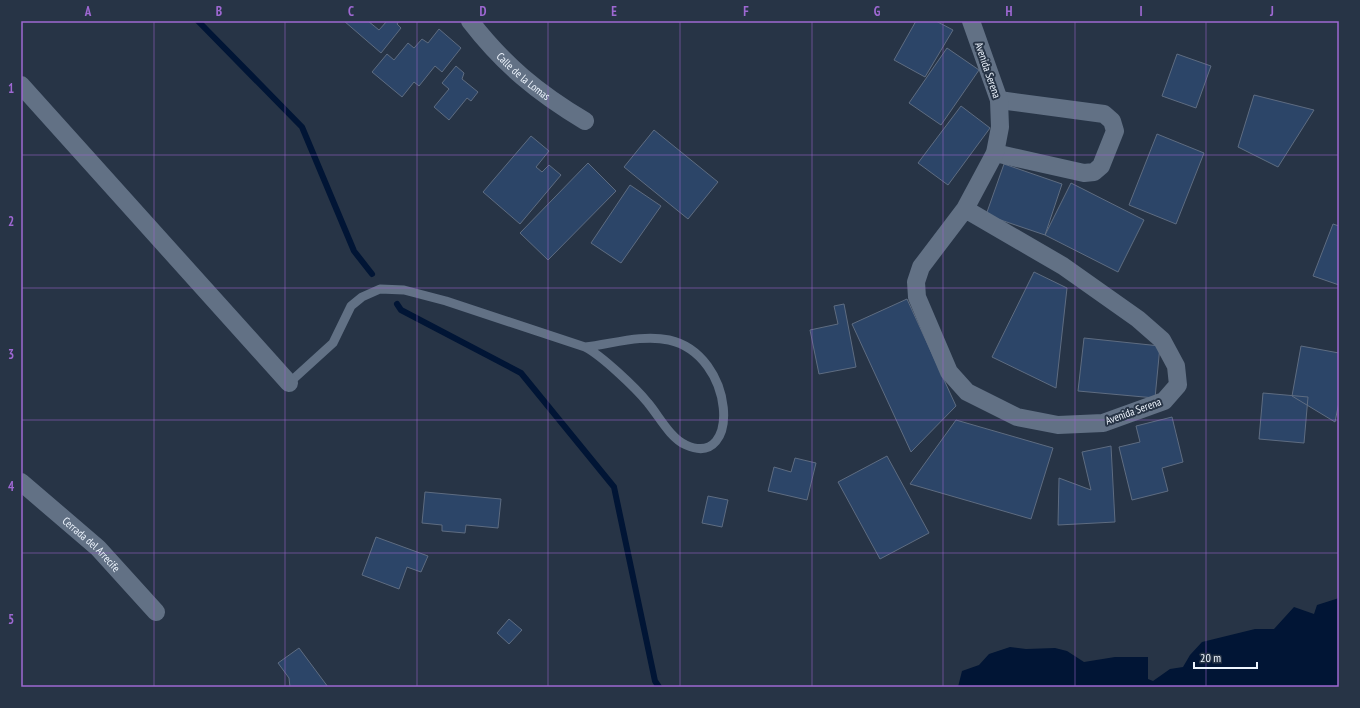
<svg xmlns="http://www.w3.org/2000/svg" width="1360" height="708" viewBox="0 0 1360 708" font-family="'PT Sans Narrow',sans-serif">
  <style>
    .water { fill: #011535 }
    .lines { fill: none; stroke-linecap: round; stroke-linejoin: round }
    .stream { stroke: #011535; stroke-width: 6 }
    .building { fill: #2c4568; stroke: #5e6c81 }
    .lane { stroke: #627185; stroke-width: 9 }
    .street { stroke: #627185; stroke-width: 18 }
    .grid { fill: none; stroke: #9e68d2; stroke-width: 1; stroke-opacity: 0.55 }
    .labels { text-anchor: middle; stroke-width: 4; stroke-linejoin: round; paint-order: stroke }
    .street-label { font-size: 11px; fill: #eef5fe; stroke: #273446 }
    .neatline { fill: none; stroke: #9e68d2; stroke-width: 1.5 }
    .grid-label { font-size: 13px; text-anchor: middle; font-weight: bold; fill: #9e68d2 }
  </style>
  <rect width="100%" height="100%" fill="#273446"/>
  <!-- water -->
  <path class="water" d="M 1339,598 L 1339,687 L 958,687 L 962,671 L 979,665 L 989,654 L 1010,647 L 1026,649 L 1055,648 L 1067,651 L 1084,662 L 1115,657 L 1148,657 L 1148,679 L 1153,681 L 1170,669 L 1183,667 L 1190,655 L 1202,642 L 1255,629 L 1274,629 L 1294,607 L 1314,614 L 1317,605 Z"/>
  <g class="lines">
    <!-- stream -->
    <path class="stream" d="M 198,21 L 302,127 L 354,251 L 372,274
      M 397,304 L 401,310 L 521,373 L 614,487 L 655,681 L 659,687"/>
  </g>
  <!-- building -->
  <path class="building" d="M 344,21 L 368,21 L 379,30 L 387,21 L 399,21 L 397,24 L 401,28 L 381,53 Z
    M 916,21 L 936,21 L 953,30 L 925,77 L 894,60 Z
    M 439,29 L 461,48 L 442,72 L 435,66 L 419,86 L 414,82 L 402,97 L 372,72 L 387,54 L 394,60 L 408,43 L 414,48 L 422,39 L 428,43 Z
    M 947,48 L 979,70 L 941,125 L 909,103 Z
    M 1177,54 L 1211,66 L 1196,108 L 1162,96 Z
    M 456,66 L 464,73 L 462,79 L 478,92 L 471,101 L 467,98 L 449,120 L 434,107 L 449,89 L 442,83 Z
    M 1254,95 L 1314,110 L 1278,167 L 1238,147 Z
    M 961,106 L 990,128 L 948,185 L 918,163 Z
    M 654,130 L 718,182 L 688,219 L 624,167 Z
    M 1157,134 L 1204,153 L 1176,224 L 1129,205 Z
    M 531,136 L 549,151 L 536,167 L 542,172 L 549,165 L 561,175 L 520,224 L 483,192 Z
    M 588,163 L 616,191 L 548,260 L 520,233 Z
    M 1004,164 L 1062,184 L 1045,235 L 986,215 Z
    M 1071,183 L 1144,220 L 1118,272 L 1045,235 Z
    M 630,185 L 661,206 L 621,263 L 591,243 Z
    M 1333,224 L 1339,226 L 1339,285 L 1313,276 Z
    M 1034,272 L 1067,288 L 1056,388 L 992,357 Z
    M 907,299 L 956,406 L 911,452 L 852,324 Z
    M 844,304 L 856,367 L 819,374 L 810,330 L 838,324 L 834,306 Z
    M 1084,338 L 1160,346 L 1155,398 L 1078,391 Z
    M 1301,346 L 1339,353 L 1339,402 L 1335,422 L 1292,396 Z
    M 1263,393 L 1308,397 L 1304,443 L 1259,439 Z
    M 1172,417 L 1183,462 L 1162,468 L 1168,491 L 1132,500 L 1119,447 L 1140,442 L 1136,426 Z
    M 956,420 L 1053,448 L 1031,519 L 910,484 Z
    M 1111,446 L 1115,522 L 1058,525 L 1059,478 L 1091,490 L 1082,452 Z
    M 887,456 L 929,533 L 880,559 L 838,482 Z
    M 795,458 L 816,463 L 807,500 L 768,491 L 774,467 L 791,472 Z
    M 425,492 L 501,499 L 498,528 L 466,525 L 465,533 L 442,531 L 442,525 L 422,523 Z
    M 708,496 L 728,500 L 722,527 L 702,523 Z
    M 376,537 L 428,556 L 421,572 L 407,567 L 399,589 L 362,575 Z
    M 509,619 L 522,630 L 509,644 L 497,633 Z
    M 299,648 L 328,687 L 290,687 L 289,678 L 278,663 Z"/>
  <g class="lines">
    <!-- lane -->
    <path class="lane" d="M 289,383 L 333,343 L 351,306 L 362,297 L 380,289 L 404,290 L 446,301 L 585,347 C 601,355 636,388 648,403 C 659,416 670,438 686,445 C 741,470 736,355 669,340 C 642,334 612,344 585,347"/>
    <!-- street -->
    <g class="street">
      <path id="s1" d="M 470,21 C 504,65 538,93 585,121"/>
      <path d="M 21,85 L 289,383"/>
      <path d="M 995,153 L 1084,173 L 1094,172 L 1101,166 L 1115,131 L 1112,121 L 1104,114 L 999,100"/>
      <path d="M 965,209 L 1063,266 L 1138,319 L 1162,340 L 1176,366 L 1178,385 L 1164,401 L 1103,423 L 1058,425 L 1017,417 L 967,392 L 949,372 L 917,297 L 916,282 L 921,267 L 965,209 L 995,153 L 1000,127 L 999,100 L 971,21"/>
      <path id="s2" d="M 21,482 L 98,548 L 156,612"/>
    </g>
  </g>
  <!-- grid -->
  <path class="grid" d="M 154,21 L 154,687M 285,21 L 285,687M 417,21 L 417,687M 548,21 L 548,687M 680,21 L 680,687M 812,21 L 812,687M 943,21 L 943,687M 1075,21 L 1075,687M 1206,21 L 1206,687M 21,155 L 1339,155M 21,288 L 1339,288M 21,420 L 1339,420M 21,553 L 1339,553"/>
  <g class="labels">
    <!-- street labels -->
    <g class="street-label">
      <text transform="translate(988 70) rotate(71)" y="4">Avenida Serena</text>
      <text dy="4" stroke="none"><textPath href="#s1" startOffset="77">Calle de la Lomas</textPath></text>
      <text transform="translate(1133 411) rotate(-20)" y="4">Avenida Serena</text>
      <text dy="4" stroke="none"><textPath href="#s2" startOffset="94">Cerrada del Arrecife</textPath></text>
    </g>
  </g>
  <!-- border -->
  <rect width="1360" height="708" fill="none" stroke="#273446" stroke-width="44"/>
  <!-- scale -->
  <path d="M1194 662v6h63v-6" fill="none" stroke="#eef5fe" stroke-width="2"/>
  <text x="1200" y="662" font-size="12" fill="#eef5fe" stroke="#273446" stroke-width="3" paint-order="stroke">20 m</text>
  <rect x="22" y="22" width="1316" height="664" class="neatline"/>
  <g class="grid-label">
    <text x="88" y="16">A</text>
    <text x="219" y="16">B</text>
    <text x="351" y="16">C</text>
    <text x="483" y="16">D</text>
    <text x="614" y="16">E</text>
    <text x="746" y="16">F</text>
    <text x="877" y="16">G</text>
    <text x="1009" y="16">H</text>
    <text x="1141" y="16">I</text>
    <text x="1272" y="16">J</text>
    <text x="11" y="93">1</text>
    <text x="11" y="226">2</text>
    <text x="11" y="359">3</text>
    <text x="11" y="491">4</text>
    <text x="11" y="624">5</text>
  </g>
</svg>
